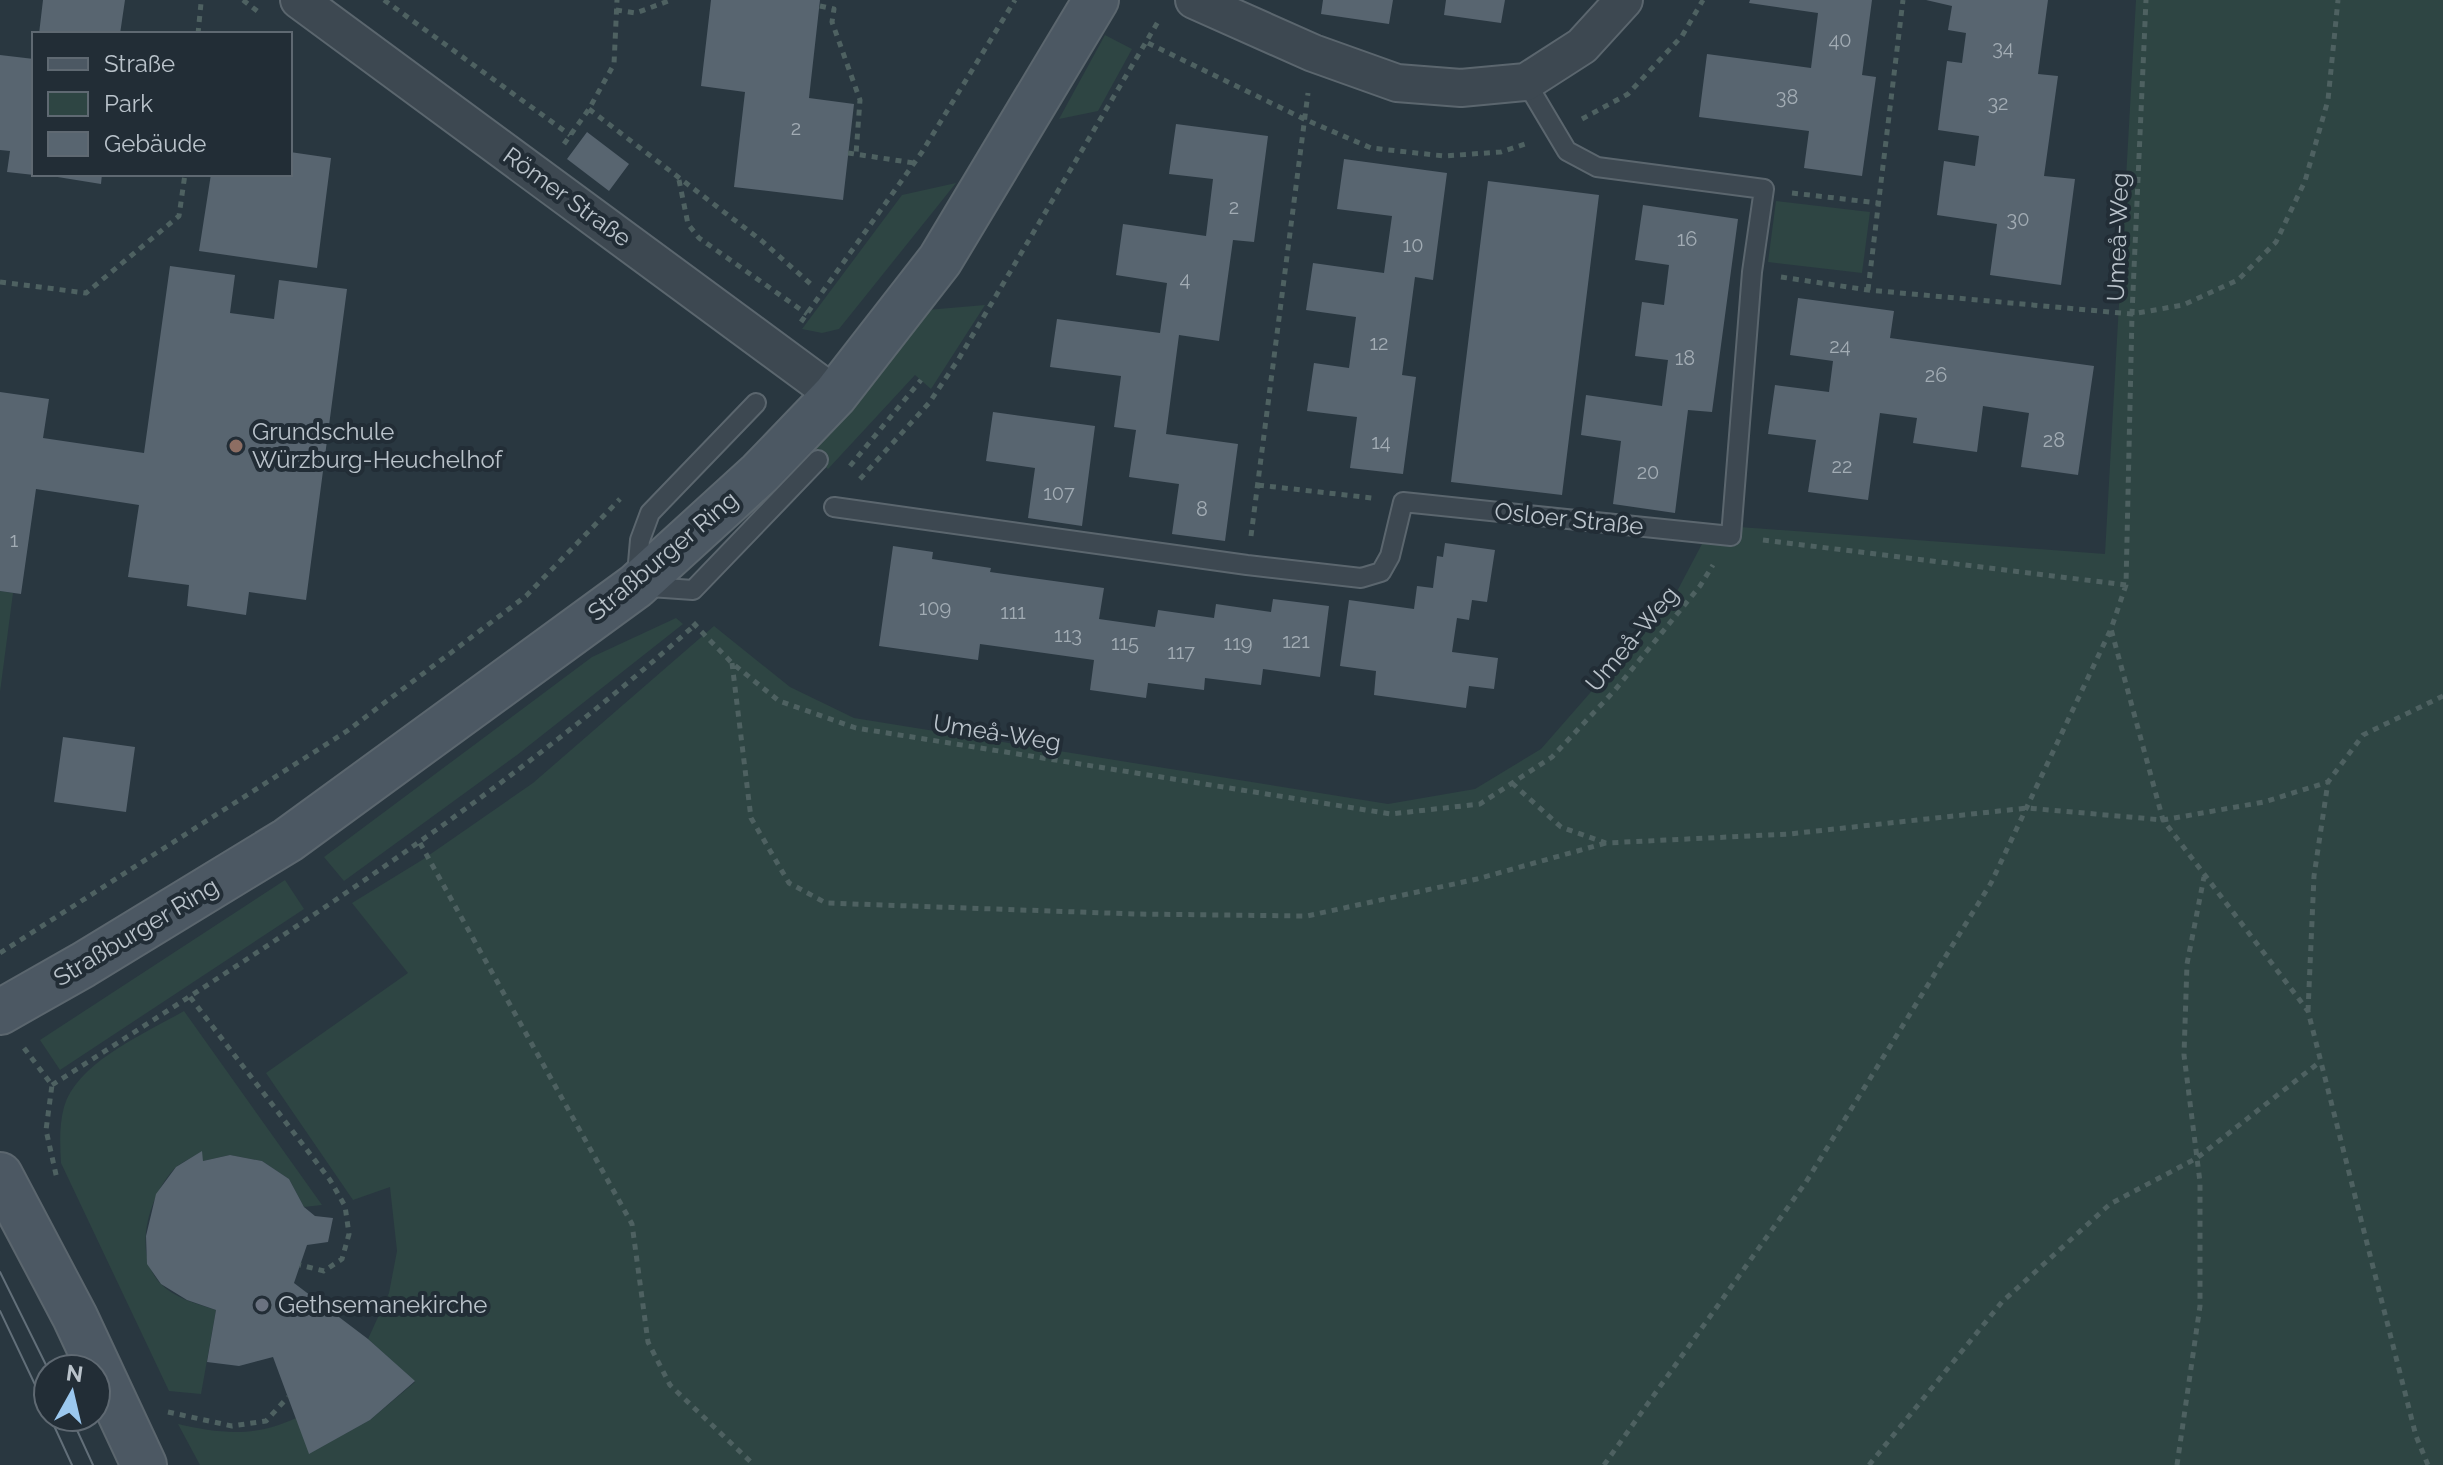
<svg xmlns="http://www.w3.org/2000/svg" width="2443" height="1465" viewBox="0 0 2443 1465" font-family="Raleway,sans-serif">
  <style>
    .green { fill: #2e4543 }
    .building { fill: #586570 }
    .lines { fill: none; stroke-linecap: round; stroke-linejoin: round }
    .lane-casing { stroke: #5b666e; stroke-width: 22 }
    .street-casing { stroke: #5b666e; stroke-width: 40 }
    .secondary-casing { stroke: #5b666e; stroke-width: 48 }
    .path { stroke: #4e6161; stroke-width: 5; stroke-dasharray: 6 6; stroke-linecap: butt }
    .lane { stroke: #3d4851; stroke-width: 18 }
    .street { stroke: #3d4851; stroke-width: 36 }
    .secondary { stroke: #4c5863; stroke-width: 44 }
    .tram { stroke: #626f79; stroke-width: 2 }
    .education-dot { fill: #8d6e63; stroke: #222d36; stroke-width: 3 }
    .worship-dot { fill: #6b7280; stroke: #222d36; stroke-width: 3 }
    .labels { text-anchor: middle; stroke-width: 8; stroke-linejoin: round; paint-order: stroke }
    .number-label { font-size: 20px; fill: #a2acb4 }
    .street-label { font-size: 24px; fill: #bac3cb; stroke: #222d36 }
    .poi-label { font-size: 24px; fill: #bac3cb; stroke: #222d36; text-anchor: start }
  </style>
  <rect width="100%" height="100%" fill="#293740"/>
  <!-- green -->
  <path class="green" d="M 2136,0 L 2443,0 L 2443,1465 L 200,1465 L 178,1424 C 221,1434 256,1437 296,1418 L 310,1453 L 370,1420 L 415,1382 L 368,1339 L 389,1293 L 397,1251 L 390,1187 L 353,1200 L 266,1073 L 408,973 L 352,903 L 422,860 L 533,783 L 714,626 L 790,687 L 854,718 L 1388,804 L 1475,789 L 1541,749 L 1674,597 L 1712,525 L 2105,554 Z
    M 1105,35 L 1132,49 L 1098,111 L 1059,119 Z
    M 956,183 L 839,329 L 822,333 L 802,329 L 902,195 Z
    M 1776,201 L 1870,212 L 1862,273 L 1768,262 Z
    M 985,305 L 931,389 L 915,375 L 828,469 L 806,449 L 927,310 Z
    M 0,591 L 13,593 L 0,692 Z
    M 676,618 L 683,624 L 517,755 L 344,881 L 324,857 L 592,657 Z
    M 285,880 L 304,909 L 60,1070 L 40,1040 Z
    M 184,1011 L 322,1205 L 304,1207 L 289,1179 L 262,1161 L 230,1155 L 203,1161 L 201,1152 C 193,1157 182,1162 175,1168 C 149,1195 132,1253 160,1283 C 174,1298 197,1304 216,1310 L 201,1394 L 169,1391 L 61,1163 C 60,1144 59,1126 64,1107 C 77,1062 146,1033 184,1011 Z"/>
  <!-- building -->
  <path class="building" d="M 43,0 L 125,0 L 120,34 L 39,34 Z
    M 711,0 L 820,0 L 809,98 L 854,104 L 843,200 L 734,187 L 745,92 L 701,86 Z
    M 1323,0 L 1393,0 L 1389,24 L 1321,14 Z
    M 1446,0 L 1505,0 L 1501,23 L 1444,15 Z
    M 1750,0 L 1872,0 L 1862,75 L 1876,77 L 1862,176 L 1804,168 L 1809,131 L 1699,117 L 1707,54 L 1811,68 L 1818,13 L 1749,3 Z
    M 1926,0 L 2048,0 L 2038,74 L 2058,76 L 2044,176 L 2075,179 L 2061,285 L 1990,275 L 1997,224 L 1937,215 L 1944,161 L 1975,166 L 1979,136 L 1938,130 L 1947,61 L 1962,63 L 1966,33 L 1948,30 L 1952,6 Z
    M 0,55 L 34,59 L 34,175 L 7,172 L 10,151 L 0,150 Z
    M 1176,124 L 1268,136 L 1254,242 L 1233,240 L 1219,341 L 1179,335 L 1166,434 L 1238,444 L 1225,541 L 1172,534 L 1179,484 L 1129,477 L 1136,430 L 1114,427 L 1121,376 L 1050,367 L 1057,319 L 1160,333 L 1167,283 L 1116,275 L 1123,224 L 1206,236 L 1213,179 L 1169,174 Z
    M 587,132 L 629,164 L 609,191 L 567,159 Z
    M 290,152 L 331,158 L 317,268 L 199,251 L 211,174 L 290,174 Z
    M 1344,159 L 1447,173 L 1433,280 L 1415,277 L 1402,375 L 1416,377 L 1403,474 L 1350,468 L 1357,417 L 1307,411 L 1314,363 L 1349,368 L 1356,317 L 1306,310 L 1313,263 L 1384,273 L 1392,216 L 1337,209 Z
    M 39,174 L 102,174 L 101,184 Z
    M 1488,181 L 1599,195 L 1562,495 L 1451,482 Z
    M 1643,205 L 1738,219 L 1712,412 L 1688,410 L 1675,513 L 1613,504 L 1621,441 L 1581,435 L 1586,395 L 1662,406 L 1668,360 L 1635,356 L 1642,302 L 1664,305 L 1669,265 L 1635,260 Z
    M 170,266 L 235,275 L 230,313 L 274,319 L 279,280 L 347,289 L 306,600 L 249,592 L 246,615 L 187,606 L 189,585 L 128,577 L 139,505 L 36,489 L 21,594 L 0,591 L 0,392 L 49,399 L 43,438 L 144,453 Z
    M 1798,298 L 1894,311 L 1890,338 L 2094,366 L 2078,475 L 2021,467 L 2029,413 L 1983,406 L 1977,452 L 1913,443 L 1917,418 L 1880,413 L 1868,500 L 1808,492 L 1816,440 L 1768,434 L 1775,385 L 1829,392 L 1833,361 L 1790,355 Z
    M 993,412 L 1095,426 L 1082,526 L 1028,518 L 1035,468 L 986,461 Z
    M 1445,543 L 1495,550 L 1487,602 L 1472,600 L 1469,620 L 1457,618 L 1452,652 L 1498,658 L 1494,689 L 1469,686 L 1466,708 L 1374,695 L 1376,671 L 1340,666 L 1349,600 L 1414,609 L 1417,586 L 1433,588 L 1437,556 L 1443,557 Z
    M 893,546 L 933,552 L 932,559 L 991,568 L 990,572 L 1104,588 L 1099,619 L 1155,627 L 1158,610 L 1214,618 L 1216,604 L 1271,612 L 1273,599 L 1329,606 L 1320,677 L 1263,669 L 1261,685 L 1205,678 L 1204,690 L 1148,683 L 1146,698 L 1090,690 L 1094,660 L 980,644 L 978,660 L 879,646 Z
    M 63,737 L 135,747 L 126,812 L 54,802 Z
    M 202,1151 L 203,1161 L 230,1155 L 262,1161 L 289,1179 L 304,1207 L 315,1216 L 333,1218 L 328,1242 L 307,1245 L 294,1283 L 368,1339 L 415,1381 L 370,1420 L 309,1454 L 273,1357 L 239,1366 L 207,1362 L 216,1310 L 187,1300 L 161,1284 L 147,1264 L 146,1236 L 156,1194 L 176,1167 Z"/>
  <g class="lines">
    <!-- lane casing -->
    <g class="lane-casing">
      <path id="lane" d="M 756,403 L 650,513 L 640,540 L 636,586 L 693,590 L 818,460
        M 834,507 L 1247,565 L 1361,578 L 1381,572 L 1390,556 L 1403,502 L 1731,536 L 1752,272 L 1764,189 L 1597,167 L 1567,151 L 1526,82"/>
    </g>
    <!-- street casing -->
    <g class="street-casing">
      <path id="street" d="M 299,0 L 835,395
        M 1194,0 L 1313,53 L 1397,83 L 1461,88 L 1526,82 L 1582,46 L 1624,0"/>
    </g>
    <!-- secondary casing -->
    <g class="secondary-casing">
      <path id="secondary" d="M 0,1012 L 83,965 L 288,840 L 636,586 L 760,473 L 835,395 L 940,260 L 1096,0
        M 0,1175 L 75,1317 L 144,1465"/>
    </g>
    <!-- path -->
    <path class="path" d="M 243,0 L 261,14
      M 384,0 L 570,135
      M 820,6 L 834,9 L 832,22 L 860,100 L 856,154
      M 616,10 L 636,13 L 671,0
      M 198,34 L 201,3
      M 1148,43 L 1304,119 L 1371,148 L 1444,156 L 1501,152 L 1525,144
      M 589,109 L 762,241 L 814,287
      M 1582,119 L 1628,94 L 1682,36 L 1703,0
      M 564,144 L 589,109 L 614,64 L 617,0
      M 848,153 L 914,163
      M 679,180 L 688,224 L 699,238 L 807,314
      M 1792,193 L 1878,203
      M 1781,277 L 1868,290 L 2132,314 L 2183,305 L 2238,280 L 2276,242 L 2305,181 L 2328,100 L 2338,0
      M 0,282 L 86,293 L 179,216 L 185,174
      M 1868,290 L 1903,0
      M 801,322 L 922,152 L 1015,0
      M 850,466 L 921,380
      M 860,479 L 929,403 L 958,360 L 1159,20
      M 1258,485 L 1372,498
      M 1251,536 L 1308,93
      M 1763,540 L 2126,585 L 2132,314 L 2146,0
      M 2126,585 L 2111,629 L 2163,820 L 2308,1011 L 2416,1436 L 2428,1465
      M 693,623 L 732,663 L 779,701 L 856,728 L 1391,814 L 1480,804 L 1552,757 L 1615,690 L 1700,586 L 1713,565
      M 732,663 L 751,818 L 789,883 L 826,903 L 1135,914 L 1307,916 L 1477,879 L 1606,843
      M 1512,783 L 1561,827 L 1606,843 L 1789,834 L 2027,808 L 2163,820 L 2264,802 L 2328,782
      M 420,843 L 632,1224 L 648,1342 L 670,1385 L 754,1465
      M 0,953 L 347,731 L 526,596 L 620,499
      M 190,997 L 330,1180 L 345,1206 L 349,1234 L 342,1259 L 324,1271 L 300,1265
      M 2308,1011 L 2314,876 L 2328,782 L 2363,735 L 2443,696
      M 24,1048 L 52,1085 L 46,1130 L 57,1179
      M 52,1085 C 275,942 499,800 697,623
      M 168,1412 L 232,1426 L 266,1421 L 288,1397
      M 1604,1465 L 1806,1182 L 1991,883 L 2111,629
      M 1869,1465 L 2002,1302 L 2110,1204 L 2197,1158 L 2321,1061
      M 2177,1465 L 2200,1306 L 2200,1182 L 2184,1055 L 2187,964 L 2204,877"/>
    <!-- lane -->
    <use href="#lane" class="lane"/>
    <!-- street -->
    <use href="#street" class="street"/>
    <!-- secondary -->
    <use href="#secondary" class="secondary"/>
    <!-- tram -->
    <path class="tram" d="M 0,1272 L 48,1369
      M 0,1311 L 48,1412
      M 50,1417 L 72,1465
      M 71,1417 L 93,1465"/>
  </g>
  <!-- markers -->
  <circle class="education-dot" cx="236" cy="446" r="8"/>
  <circle class="worship-dot" cx="262" cy="1305" r="8"/>
  <g class="labels">
    <!-- number labels -->
    <g class="number-label">
      <text x="1840" y="47">40</text>
      <text x="2003" y="55">34</text>
      <text x="1787" y="104">38</text>
      <text x="1998" y="110">32</text>
      <text x="796" y="135">2</text>
      <text x="1234" y="214">2</text>
      <text x="2018" y="226">30</text>
      <text x="1687" y="246">16</text>
      <text x="1413" y="252">10</text>
      <text x="1185" y="286">4</text>
      <text x="1379" y="350">12</text>
      <text x="1840" y="353">24</text>
      <text x="1685" y="365">18</text>
      <text x="1936" y="382">26</text>
      <text x="2054" y="447">28</text>
      <text x="1381" y="449">14</text>
      <text x="1842" y="473">22</text>
      <text x="1648" y="479">20</text>
      <text x="1059" y="500">107</text>
      <text x="1202" y="516">8</text>
      <text x="14" y="547">1</text>
      <text x="935" y="615">109</text>
      <text x="1013" y="619">111</text>
      <text x="1068" y="642">113</text>
      <text x="1296" y="648">121</text>
      <text x="1125" y="650">115</text>
      <text x="1238" y="650">119</text>
      <text x="1181" y="659">117</text>
    </g>
    <!-- street labels -->
    <g class="street-label">
      <text transform="translate(567 197) rotate(36)" y="8">Römer Straße</text>
      <text transform="translate(2118 237) rotate(-88)" y="8">Umeå-Weg</text>
      <text transform="translate(1569 519) rotate(6)" y="8">Osloer Straße</text>
      <text transform="translate(663 556) rotate(-40)" y="8">Straßburger Ring</text>
      <text transform="translate(1632 639) rotate(-50)" y="8">Umeå-Weg</text>
      <text transform="translate(997 733) rotate(9)" y="8">Umeå-Weg</text>
      <text transform="translate(136 932) rotate(-31)" y="8">Straßburger Ring</text>
    </g>
    <!-- poi labels -->
    <g class="poi-label">
      <text x="252" y="440">Grundschule<tspan x="252" dy="28">Würzburg-Heuchelhof</tspan></text>
      <text x="278" y="1313">Gethsemanekirche</text>
    </g>
  </g>
  <!-- legend -->
  <rect x="32" y="32" width="260" height="144" fill="#222d36" stroke="#5f6972" stroke-width="2"/>
  <rect x="48" y="58" width="40" height="12" fill="#4c5863" stroke="#5f6972" stroke-width="2"/>
  <text x="104" y="72" font-size="24" fill="#bac3cb">Straße</text>
  <rect x="48" y="92" width="40" height="24" fill="#2e4543" stroke="#5f6972" stroke-width="2"/>
  <text x="104" y="112" font-size="24" fill="#bac3cb">Park</text>
  <rect x="48" y="132" width="40" height="24" fill="#586570" stroke="#5f6972" stroke-width="2"/>
  <text x="104" y="152" font-size="24" fill="#bac3cb">Gebäude</text>
  <!-- north arrow -->
  <g transform="translate(72 1393) rotate(8)"><circle r="38" fill="#222d36" stroke="#5f6972" stroke-width="2"/>
  <path d="M0-6L14 30L0 20L-14 30Z" fill="#9bc8ef"/>
  <text y="-12" font-size="22" font-weight="bold" text-anchor="middle" fill="#bac3cb">N</text>
  </g>
</svg>
